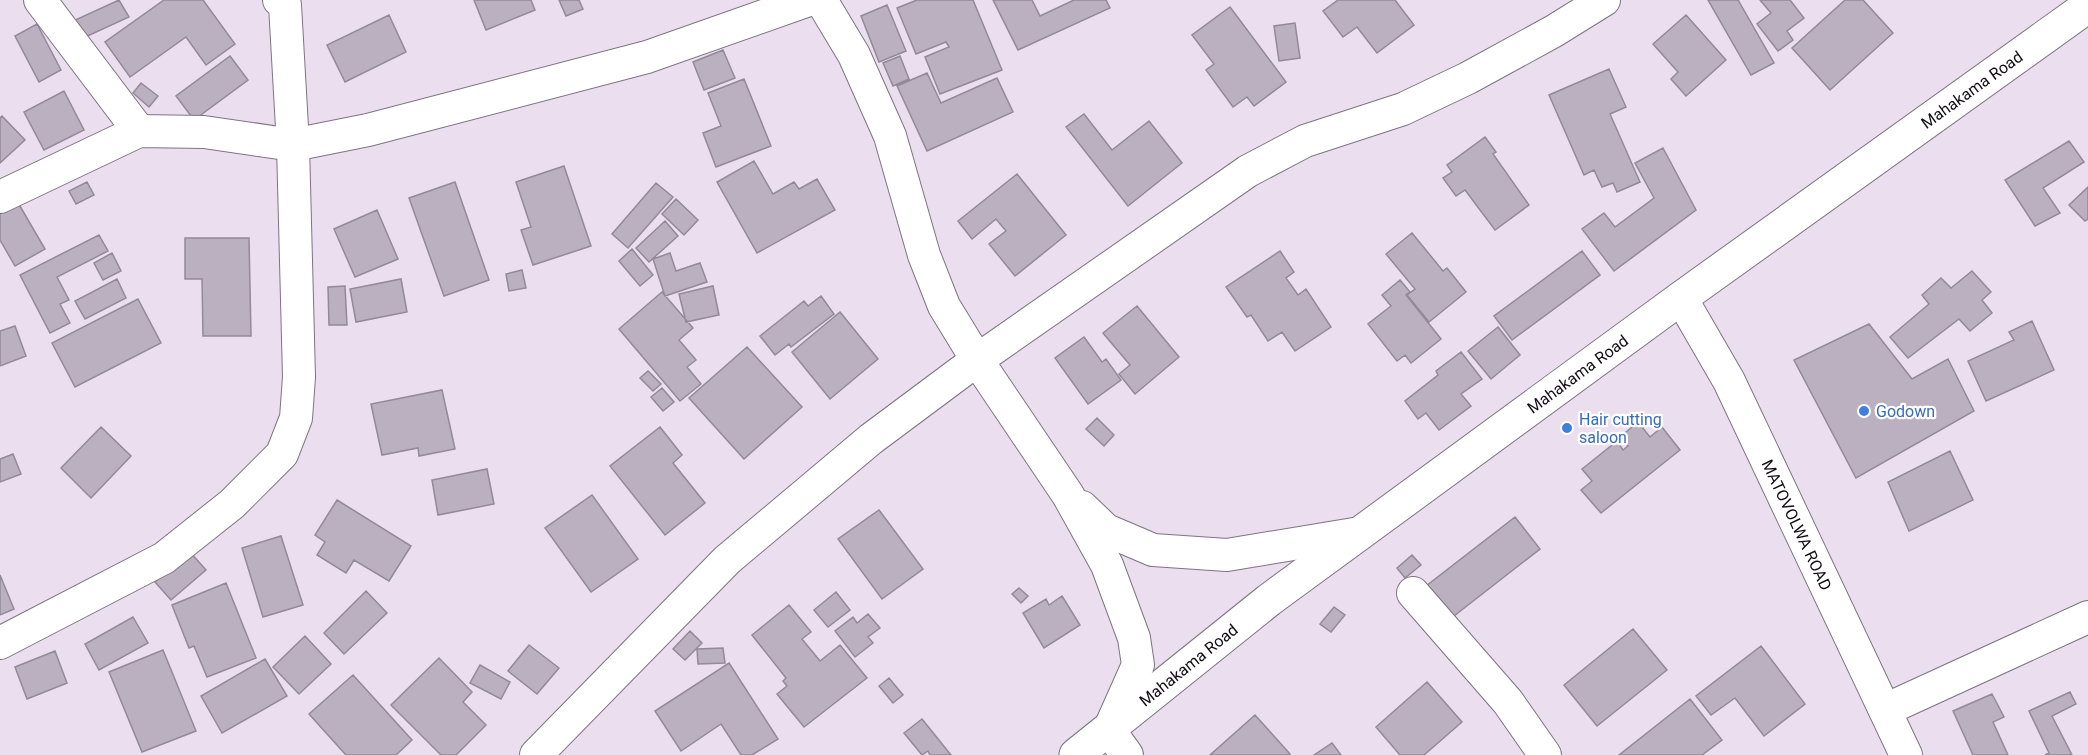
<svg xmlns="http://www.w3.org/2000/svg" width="2088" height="755" viewBox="0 0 2088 755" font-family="Roboto,sans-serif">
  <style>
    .building { fill: #bbb0bf; stroke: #938997; stroke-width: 1.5 }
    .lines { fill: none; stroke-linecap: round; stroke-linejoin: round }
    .minor-casing { stroke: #7e7482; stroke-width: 34 }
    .tertiary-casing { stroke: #7e7482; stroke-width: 35 }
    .minor { stroke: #fff; stroke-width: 32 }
    .tertiary { stroke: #fff; stroke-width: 33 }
    .shop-dot { fill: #3f7fe0; stroke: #fff; stroke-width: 2 }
    .labels { text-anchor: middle; stroke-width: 4.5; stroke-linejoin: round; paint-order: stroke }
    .street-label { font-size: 16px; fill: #120e13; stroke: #fff }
    .shop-label { font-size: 16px; fill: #366cbe; stroke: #fff; text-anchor: start }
  </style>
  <rect width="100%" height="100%" fill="#ebdfef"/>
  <!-- building -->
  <path class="building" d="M 119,0 L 129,17 L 81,39 L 73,21 Z
    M 164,0 L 203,0 L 235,44 L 206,65 L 186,37 L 130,77 L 105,42 Z
    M 474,0 L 531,0 L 535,10 L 486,30 Z
    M 559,0 L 579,0 L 583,9 L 566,16 Z
    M 917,0 L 973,0 L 1002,70 L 940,94 L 925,57 L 949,47 L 946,42 L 916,54 L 897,8 Z
    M 993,0 L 1032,0 L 1040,16 L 1074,0 L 1106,0 L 1110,8 L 1018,50 Z
    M 1338,0 L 1395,0 L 1414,25 L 1377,53 L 1357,27 L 1343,37 L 1323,11 Z
    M 1708,0 L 1738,0 L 1774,63 L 1751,75 Z
    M 1760,0 L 1790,0 L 1804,18 L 1787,31 L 1793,40 L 1778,51 L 1757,24 L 1771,13 Z
    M 1845,0 L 1863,0 L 1893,33 L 1830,90 L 1792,48 Z
    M 887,5 L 906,51 L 879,62 L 861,16 Z
    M 1230,7 L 1286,82 L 1254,106 L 1247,97 L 1233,107 L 1206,70 L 1214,64 L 1192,35 Z
    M 389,15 L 406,52 L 345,82 L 327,45 Z
    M 1686,15 L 1726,60 L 1686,96 L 1671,79 L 1678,72 L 1653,44 Z
    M 1295,23 L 1300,58 L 1279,61 L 1274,26 Z
    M 37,24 L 61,70 L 39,82 L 15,36 Z
    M 723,50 L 735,78 L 704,90 L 693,62 Z
    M 230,56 L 248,80 L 194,120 L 176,96 Z
    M 900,56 L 909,79 L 893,86 L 883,63 Z
    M 1609,69 L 1626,107 L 1610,114 L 1640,182 L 1617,192 L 1613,183 L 1602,187 L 1594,170 L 1584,175 L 1549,95 Z
    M 927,73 L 941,103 L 997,78 L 1013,112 L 927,151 L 897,86 Z
    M 744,79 L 771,146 L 716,167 L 703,133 L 721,126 L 708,93 Z
    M 141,83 L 158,96 L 149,107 L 133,93 Z
    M 64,91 L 84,130 L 44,150 L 24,112 Z
    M 1084,114 L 1112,150 L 1149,121 L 1182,163 L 1128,206 L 1066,127 Z
    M 2,116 L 25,140 L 0,163 L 0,118 Z
    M 1485,137 L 1496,152 L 1493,154 L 1529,205 L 1495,230 L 1465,190 L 1456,196 L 1443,178 L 1452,172 L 1447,165 Z
    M 2069,141 L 2084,162 L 2043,188 L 2060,213 L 2035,226 L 2005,180 Z
    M 1663,148 L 1696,210 L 1614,271 L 1582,229 L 1604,213 L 1615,227 L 1654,198 L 1635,163 Z
    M 754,161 L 773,194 L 794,182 L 799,189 L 817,179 L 835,210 L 757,253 L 717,182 Z
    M 564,166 L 591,246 L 533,265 L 521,230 L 531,227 L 516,182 Z
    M 1017,174 L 1066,235 L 1015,276 L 989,244 L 1006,231 L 996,219 L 972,239 L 958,221 Z
    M 87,182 L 94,195 L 76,204 L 69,191 Z
    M 455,182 L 489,280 L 444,296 L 409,198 Z
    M 656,183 L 673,197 L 628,248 L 612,234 Z
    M 2088,187 L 2088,219 L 2085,221 L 2069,205 Z
    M 676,199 L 698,220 L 684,235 L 662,214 Z
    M 17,201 L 45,249 L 15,266 L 0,240 L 0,211 Z
    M 377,210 L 398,259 L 355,277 L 334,229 Z
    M 665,221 L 678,236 L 649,262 L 636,248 Z
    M 1412,233 L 1443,271 L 1447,268 L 1466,292 L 1429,322 L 1407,295 L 1415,289 L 1386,254 Z
    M 99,235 L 108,251 L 57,277 L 69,300 L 60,304 L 70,323 L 50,333 L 20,275 Z
    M 185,238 L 249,238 L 251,336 L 203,336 L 202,279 L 185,279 Z
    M 632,249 L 653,275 L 640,286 L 619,261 Z
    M 1280,251 L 1294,272 L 1286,278 L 1298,295 L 1306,289 L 1331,327 L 1295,351 L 1282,332 L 1268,341 L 1251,315 L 1247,317 L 1226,287 Z
    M 1582,251 L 1600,275 L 1512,340 L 1494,316 Z
    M 112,253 L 121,271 L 103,280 L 94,263 Z
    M 670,253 L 676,271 L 700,263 L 707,282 L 665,296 L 653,259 Z
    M 522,270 L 526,288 L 509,291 L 506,274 Z
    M 1972,271 L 1991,292 L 1982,300 L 1992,313 L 1970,331 L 1959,319 L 1908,358 L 1890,337 L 1929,304 L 1922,295 L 1941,278 L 1951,288 Z
    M 117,279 L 126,298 L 85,319 L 75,301 Z
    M 401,279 L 407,312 L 356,322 L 350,289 Z
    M 1400,280 L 1410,292 L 1406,295 L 1441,339 L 1411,363 L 1405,355 L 1397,361 L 1368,324 L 1391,306 L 1382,295 Z
    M 345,286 L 347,325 L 329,325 L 328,287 Z
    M 713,286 L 719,315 L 686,322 L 679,294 Z
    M 662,292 L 693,328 L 679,340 L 696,360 L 687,367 L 701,384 L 680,401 L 619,329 Z
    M 821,296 L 834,314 L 791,347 L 789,344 L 775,355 L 760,336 L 804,301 L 808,306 Z
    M 138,299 L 161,343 L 75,387 L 52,343 Z
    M 1137,306 L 1179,357 L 1135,394 L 1119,374 L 1130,365 L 1103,333 Z
    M 840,312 L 878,359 L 830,399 L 792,352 Z
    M 2032,321 L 2054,370 L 1986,401 L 1968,361 L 2014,340 L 2009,332 Z
    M 1869,324 L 1912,379 L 1948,359 L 1974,411 L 1856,478 L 1794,360 Z
    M 15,326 L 26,356 L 0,366 L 0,331 Z
    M 1498,327 L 1520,355 L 1491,379 L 1468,351 Z
    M 1084,337 L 1102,362 L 1106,359 L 1121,380 L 1088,404 L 1055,358 Z
    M 747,347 L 802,407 L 744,459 L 689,398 Z
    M 1461,352 L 1482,379 L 1461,394 L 1471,406 L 1439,430 L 1426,413 L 1418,419 L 1405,401 L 1438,375 L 1436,371 Z
    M 648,371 L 661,384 L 653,391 L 640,378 Z
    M 662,388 L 674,402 L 663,411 L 651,397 Z
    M 442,390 L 455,449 L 419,456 L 418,448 L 382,455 L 371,404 Z
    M 1097,418 L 1114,435 L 1104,446 L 1086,429 Z
    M 1638,422 L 1650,437 L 1662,427 L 1680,450 L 1601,513 L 1581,490 L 1592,481 L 1582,469 L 1617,441 L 1623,450 L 1628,446 L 1620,437 Z
    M 101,427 L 131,456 L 91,498 L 61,468 Z
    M 660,427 L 682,455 L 673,463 L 705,503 L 665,535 L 610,466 Z
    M 1950,451 L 1973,500 L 1909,531 L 1888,482 Z
    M 13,454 L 21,474 L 0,482 L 0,459 Z
    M 487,469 L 494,504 L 438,515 L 432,480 Z
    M 592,495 L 638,559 L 591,592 L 545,528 Z
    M 337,500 L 411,546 L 389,581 L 354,560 L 346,573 L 317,555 L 325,542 L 315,535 Z
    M 879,510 L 923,569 L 882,599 L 838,539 Z
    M 1515,517 L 1540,549 L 1445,623 L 1421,590 Z
    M 281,536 L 303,605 L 263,617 L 242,548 Z
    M 190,552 L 206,570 L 171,600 L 155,582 Z
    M 1412,555 L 1421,565 L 1405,578 L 1397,568 Z
    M 0,575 L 14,609 L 0,615 Z
    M 226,583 L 256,658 L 207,677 L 194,646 L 189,648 L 172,605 Z
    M 1019,588 L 1028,596 L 1021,603 L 1012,594 Z
    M 366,591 L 387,613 L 344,654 L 324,633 Z
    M 836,592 L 850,610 L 828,627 L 814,610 Z
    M 1062,596 L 1080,625 L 1044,648 L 1023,613 L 1046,599 L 1049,605 Z
    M 789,605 L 811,632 L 802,639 L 820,661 L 840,645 L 867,678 L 804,727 L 777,694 L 787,686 L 783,681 L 786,678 L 752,635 Z
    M 1334,607 L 1345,615 L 1331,632 L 1320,624 Z
    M 868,614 L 880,628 L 868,637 L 873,643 L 855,657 L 835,631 L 853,617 L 857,623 Z
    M 133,617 L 148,643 L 99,670 L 85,644 Z
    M 1633,629 L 1667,670 L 1597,726 L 1564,685 Z
    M 690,631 L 702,643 L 685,660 L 673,649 Z
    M 305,636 L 331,664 L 299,694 L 273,667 Z
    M 529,645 L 559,668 L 537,694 L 508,671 Z
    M 1761,646 L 1805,704 L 1764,736 L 1735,698 L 1711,715 L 1696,696 Z
    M 723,648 L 725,663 L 698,664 L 697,649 Z
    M 163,650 L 196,731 L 142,752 L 109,672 Z
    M 55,651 L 67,683 L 27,699 L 15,667 Z
    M 439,658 L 472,692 L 463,702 L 486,725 L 456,755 L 441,755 L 391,705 Z
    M 265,659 L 287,696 L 222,733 L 201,696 Z
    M 729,663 L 778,739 L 752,755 L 741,755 L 721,724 L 681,751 L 655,711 Z
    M 480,665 L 510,682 L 501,699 L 470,683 Z
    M 353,675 L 412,740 L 396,755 L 346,755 L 309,714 Z
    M 889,678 L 903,695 L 893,703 L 879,686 Z
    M 1427,682 L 1462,722 L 1424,755 L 1400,755 L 1376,727 Z
    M 2070,692 L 2076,704 L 2052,716 L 2072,755 L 2045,755 L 2049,753 L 2029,711 Z
    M 1992,694 L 2004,717 L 1993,722 L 2008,755 L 1973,755 L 1953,711 Z
    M 1690,699 L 1722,740 L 1702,755 L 1619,755 Z
    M 1255,715 L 1290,754 L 1288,755 L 1210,755 Z
    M 922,719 L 951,755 L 930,755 L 928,751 L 922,755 L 904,733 Z
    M 1332,743 L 1341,755 L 1314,755 Z"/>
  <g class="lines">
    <!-- minor casing -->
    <g class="minor-casing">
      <g id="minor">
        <path d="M 40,0 L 139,131"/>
        <path d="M 821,0 L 854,55 L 890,136 L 924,255 L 944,306 L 977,360 L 1068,495 L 1107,565 L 1134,638 L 1138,665 L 1109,730 L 1127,755"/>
        <path d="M 0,197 L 139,131 L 204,132 L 293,145 L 368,130 L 647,57 L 809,0"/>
        <path id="s1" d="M 1681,298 L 1729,381 L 1906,755"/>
        <path d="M 1082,507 L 1106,530 L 1153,550 L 1227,555 L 1360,533"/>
        <path d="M 1413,593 L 1508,702 L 1545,755"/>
        <path d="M 0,643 L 164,558 L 232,504 L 282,454 L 296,418 L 299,377 L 293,145 L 285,5 L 279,0"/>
        <path d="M 1885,710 L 2088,617"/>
        <path d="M 536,755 L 727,560 L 871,439 L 977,360 L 1248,171 L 1305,141 L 1403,109 L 1468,78 L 1554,31 L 1604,0"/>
      </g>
    </g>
    <!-- tertiary casing -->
    <g class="tertiary-casing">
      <g id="tertiary">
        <path id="s2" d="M 1076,755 L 1269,600 L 1681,298 L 2088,6"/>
      </g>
    </g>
    <!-- minor -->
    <use href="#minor" class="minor"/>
    <!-- tertiary -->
    <use href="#tertiary" class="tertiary"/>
  </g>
  <!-- markers -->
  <g class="shop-dot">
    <circle cx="1864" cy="411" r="6"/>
    <circle cx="1567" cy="428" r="6"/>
  </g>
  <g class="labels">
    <!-- street labels -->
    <g class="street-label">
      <text dy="6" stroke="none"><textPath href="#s2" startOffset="1116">Mahakama Road</textPath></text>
      <text dy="6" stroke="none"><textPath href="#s2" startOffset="630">Mahakama Road</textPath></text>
      <text dy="6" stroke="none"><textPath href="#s1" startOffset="255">MATOVOLWA ROAD</textPath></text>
      <text dy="6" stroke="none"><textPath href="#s2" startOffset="144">Mahakama Road</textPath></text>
    </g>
    <!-- shop labels -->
    <g class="shop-label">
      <text x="1876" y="417">Godown</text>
      <text x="1579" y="425">Hair cutting<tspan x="1579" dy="18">saloon</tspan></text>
    </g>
  </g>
</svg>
